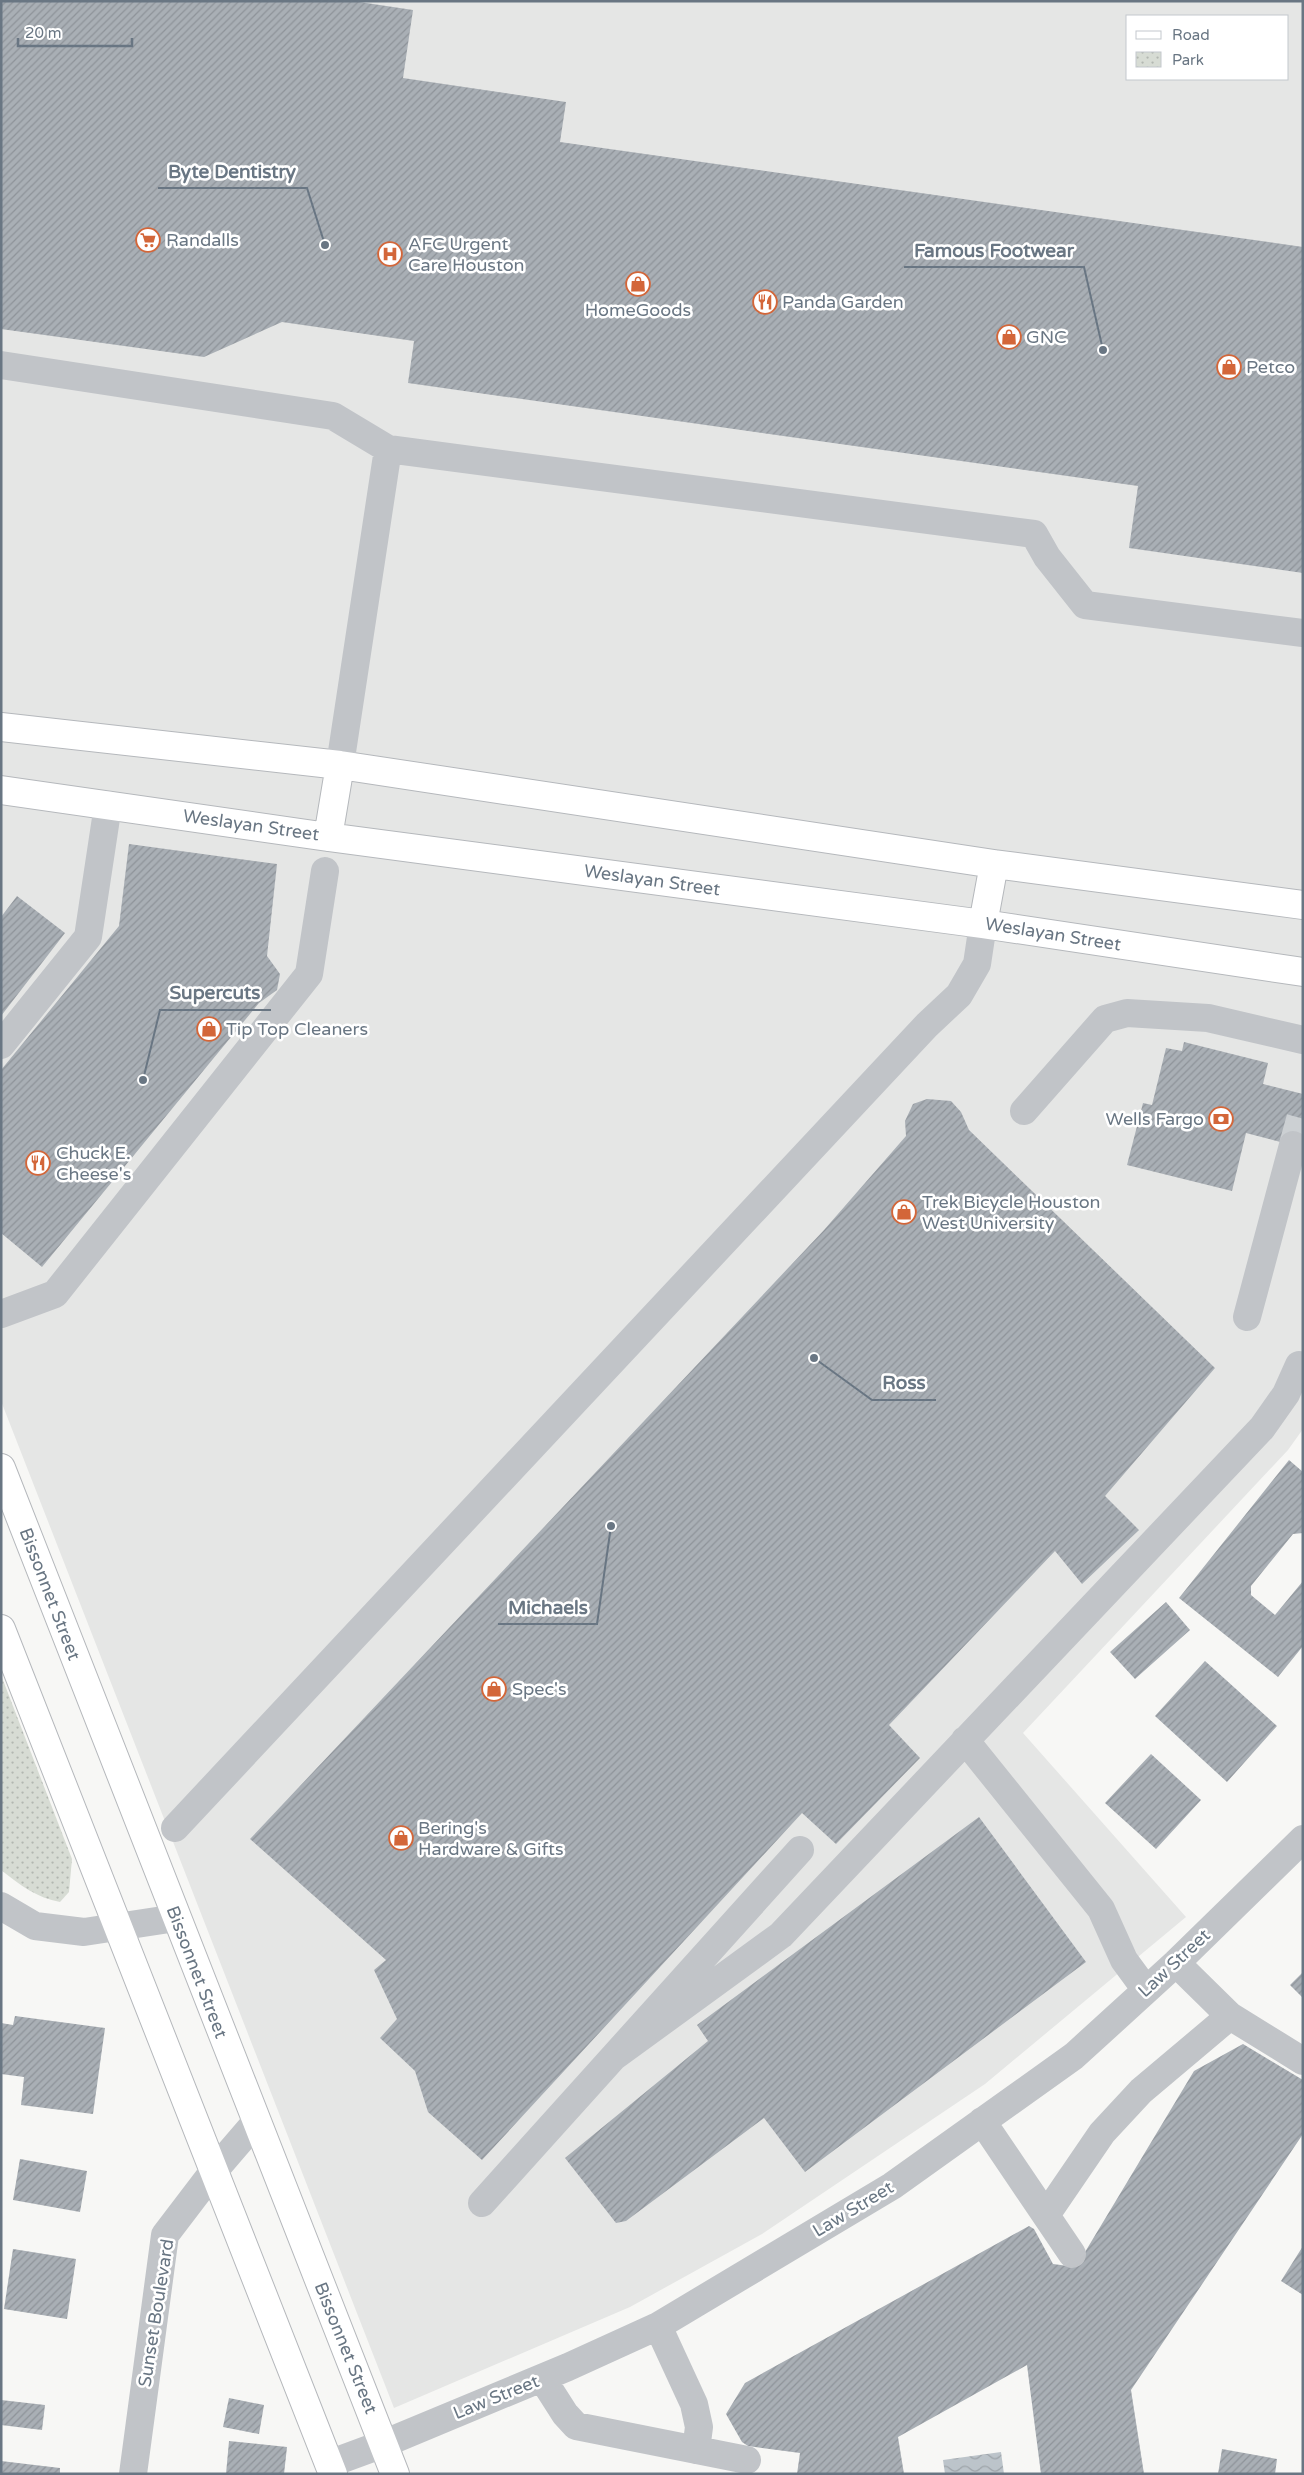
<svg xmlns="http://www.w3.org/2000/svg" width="1304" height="2475" viewBox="0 0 1304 2475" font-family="'Varela Round',sans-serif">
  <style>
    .built { fill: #e5e6e5; fill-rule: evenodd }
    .park { fill: url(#park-dots) }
    .water { fill: url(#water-waves) }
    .building { fill: url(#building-hatch) }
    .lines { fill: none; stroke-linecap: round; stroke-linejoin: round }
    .minor-tunnel { stroke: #ccd0d3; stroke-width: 28; stroke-dasharray: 28 14; stroke-linecap: butt }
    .major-casing { stroke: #b5b8bc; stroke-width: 30 }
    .minor { stroke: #c1c4c8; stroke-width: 28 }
    .major { stroke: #fff; stroke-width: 28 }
    .labels { text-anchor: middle; stroke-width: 5; stroke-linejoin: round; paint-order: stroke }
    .poi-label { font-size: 18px; fill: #697683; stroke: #fff; text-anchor: start }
    .street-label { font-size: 18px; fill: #697683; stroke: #fff }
    .leader { fill: none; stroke: #697683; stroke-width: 2 }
    .callout-dot { fill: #697683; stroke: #fff; stroke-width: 2 }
    .callout-label { font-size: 19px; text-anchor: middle; font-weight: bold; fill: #697683; stroke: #fff; stroke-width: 5; stroke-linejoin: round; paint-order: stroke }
  </style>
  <defs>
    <pattern id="park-dots" width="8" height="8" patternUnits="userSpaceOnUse" patternTransform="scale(1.25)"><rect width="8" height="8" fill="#d7dcd4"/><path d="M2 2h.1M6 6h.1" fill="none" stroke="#b2b7b1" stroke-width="1.8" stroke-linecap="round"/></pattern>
    <pattern id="water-waves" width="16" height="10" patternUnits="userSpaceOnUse" patternTransform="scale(1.25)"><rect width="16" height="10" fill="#bcc4ca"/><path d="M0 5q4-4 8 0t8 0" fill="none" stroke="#9da4a9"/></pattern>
    <pattern id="building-hatch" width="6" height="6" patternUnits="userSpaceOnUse" patternTransform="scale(1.25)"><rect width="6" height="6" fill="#a9afb5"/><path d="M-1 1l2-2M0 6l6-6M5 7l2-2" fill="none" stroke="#8e9399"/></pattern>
  </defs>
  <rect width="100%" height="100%" fill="#f7f7f5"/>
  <!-- built -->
  <path class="built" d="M 1,1 L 1303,1 L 1303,1429 L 1288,1450 L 1023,1733 L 1186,1917 L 985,2084 L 762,2234 L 630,2307 L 394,2408 L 1,1401 ZM 1128,16 L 1288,16 L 1288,79 L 1128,79 Z"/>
  <!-- park -->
  <path class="park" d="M 1,1675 L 72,1859 L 69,1892 L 60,1902 C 37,1898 20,1885 1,1870 Z"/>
  <!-- water -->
  <path class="water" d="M 1001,2452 L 1004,2474 L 945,2474 L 943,2460 Z"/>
  <!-- building -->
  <path class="building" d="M 1,1 L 353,1 L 413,10 L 403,78 L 566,102 L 560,142 L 1303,247 L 1303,573 L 1129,548 L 1138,486 L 408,383 L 414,341 L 282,322 L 204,357 L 1,329 Z
    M 129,844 L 277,864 L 267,956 L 280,974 L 277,990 L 259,1003 L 42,1267 L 1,1233 L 1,1070 L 119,926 Z
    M 17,896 L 65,933 L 1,1016 L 1,917 Z
    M 1184,1042 L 1268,1063 L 1263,1084 L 1303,1094 L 1303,1148 L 1246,1133 L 1232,1191 L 1127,1165 L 1143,1103 L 1152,1105 L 1166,1048 L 1182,1051 Z
    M 927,1099 L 951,1101 L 961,1112 L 969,1130 L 1215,1368 L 1105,1496 L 1139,1530 L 1082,1584 L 1055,1551 L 889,1725 L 920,1758 L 836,1844 L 802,1813 L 482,2160 L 428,2112 L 415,2071 L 380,2038 L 397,2019 L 374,1970 L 386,1960 L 250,1839 L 824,1230 L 906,1136 L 905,1121 L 913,1104 Z
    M 1289,1460 L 1303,1472 L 1303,1533 L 1293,1534 L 1251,1586 L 1251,1595 L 1275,1615 L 1303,1581 L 1303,1646 L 1278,1677 L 1179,1598 Z
    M 1166,1602 L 1190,1630 L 1135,1679 L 1110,1652 Z
    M 1205,1661 L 1277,1726 L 1227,1782 L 1155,1716 Z
    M 1151,1754 L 1201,1800 L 1156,1849 L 1105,1803 Z
    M 979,1817 L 1086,1962 L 805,2172 L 764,2118 L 626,2221 L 616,2223 L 565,2158 L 708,2041 L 697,2025 Z
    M 1303,1972 L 1303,1998 L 1290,1985 Z
    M 15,2016 L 105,2028 L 93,2114 L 21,2105 L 24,2077 L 1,2074 L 1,2023 L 13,2025 Z
    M 1243,2044 L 1303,2080 L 1303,2134 L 1131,2390 L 1144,2474 L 1041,2474 L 1027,2365 L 898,2437 L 904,2474 L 797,2474 L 800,2453 L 748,2446 L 742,2442 L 726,2414 L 745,2383 L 1029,2226 L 1034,2229 L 1053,2264 L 1076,2267 L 1194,2071 Z
    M 20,2159 L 87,2171 L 80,2212 L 13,2200 Z
    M 1303,2246 L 1303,2295 L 1281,2281 Z
    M 13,2249 L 76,2259 L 67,2319 L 4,2309 Z
    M 229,2398 L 264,2405 L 259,2434 L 223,2427 Z
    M 1,2400 L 45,2405 L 42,2430 L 1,2425 Z
    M 229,2441 L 287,2447 L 284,2474 L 226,2474 Z
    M 1222,2449 L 1277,2459 L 1275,2474 L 1218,2474 Z
    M 1,2461 L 60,2468 L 60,2474 L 1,2474 Z"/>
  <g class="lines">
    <!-- minor-tunnel -->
    <path class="minor-tunnel" d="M 1293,1145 L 1303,1109"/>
    <!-- major casing -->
    <g class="major-casing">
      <path id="major" d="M 1,727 L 340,765 L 994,864 L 1303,905
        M 1,790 L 328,837 L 983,924 L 1303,972
        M 328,837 L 340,765
        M 983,924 L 994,864
        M 1,1468 L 395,2474
        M 1,1629 L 333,2474"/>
    </g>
    <!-- minor -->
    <path class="minor" d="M 1,365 L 333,416 L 388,449 L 1034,534 L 1047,557 L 1085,605 L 1303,633
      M 340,765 L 388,449
      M 1,1045 L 88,937 L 108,805
      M 1024,1111 L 1105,1019 L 1127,1013 L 1208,1018 L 1303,1040
      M 1,1314 L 55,1294 L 309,974 L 325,871
      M 1247,1317 L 1293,1145
      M 965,1740 L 1101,1909 L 1124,1960 L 1146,1990
      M 175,1828 L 927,1025 L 959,995 L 977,964 L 983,924
      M 1,1906 L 35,1926 L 84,1932 L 176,1918
      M 1176,1963 L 1230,2016 L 1303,2061
      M 615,2056 L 781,1935 L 1262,1428 L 1286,1394 L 1299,1365
      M 982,2121 L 1072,2254
      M 482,2203 L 800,1850
      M 1046,2215 L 1102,2133 L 1141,2091 L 1230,2016
      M 658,2326 L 694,2404 L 699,2427 L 696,2450
      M 542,2378 L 565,2414 L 576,2426 L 747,2460
      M 329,2464 L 383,2444 L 568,2367 L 658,2326 L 892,2186 L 1074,2056 L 1176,1963 L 1303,1839
      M 133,2474 L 165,2235 L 213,2172 L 256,2122"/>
    <!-- major -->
    <use href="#major" class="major"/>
  </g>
  <!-- icons -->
  <defs>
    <g id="supermarket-ring" transform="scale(1.25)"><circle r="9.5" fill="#fff" stroke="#d36639" stroke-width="1.5"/><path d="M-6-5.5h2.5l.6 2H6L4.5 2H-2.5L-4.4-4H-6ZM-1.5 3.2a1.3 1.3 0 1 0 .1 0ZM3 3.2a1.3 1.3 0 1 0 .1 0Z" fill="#d36639"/></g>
    <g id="hospital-ring" transform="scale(1.25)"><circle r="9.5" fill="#fff" stroke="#d36639" stroke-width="1.5"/><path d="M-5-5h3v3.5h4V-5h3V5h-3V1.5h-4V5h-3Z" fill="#d36639"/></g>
    <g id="shop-ring" transform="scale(1.25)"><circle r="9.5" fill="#fff" stroke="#d36639" stroke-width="1.5"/><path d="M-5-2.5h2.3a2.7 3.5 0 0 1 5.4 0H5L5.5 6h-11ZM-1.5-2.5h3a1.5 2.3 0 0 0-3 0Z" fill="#d36639"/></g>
    <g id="restaurant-ring" transform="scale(1.25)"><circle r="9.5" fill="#fff" stroke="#d36639" stroke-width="1.5"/><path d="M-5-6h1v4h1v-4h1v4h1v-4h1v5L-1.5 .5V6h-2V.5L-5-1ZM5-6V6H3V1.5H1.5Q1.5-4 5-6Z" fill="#d36639"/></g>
    <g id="bank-ring" transform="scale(1.25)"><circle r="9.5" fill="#fff" stroke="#d36639" stroke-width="1.5"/><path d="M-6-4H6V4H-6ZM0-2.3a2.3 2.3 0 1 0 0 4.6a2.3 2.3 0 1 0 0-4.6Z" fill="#d36639"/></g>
  </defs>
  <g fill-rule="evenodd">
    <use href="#supermarket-ring" x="148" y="240"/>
    <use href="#hospital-ring" x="390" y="254"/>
    <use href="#shop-ring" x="638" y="284"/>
    <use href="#restaurant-ring" x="765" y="302"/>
    <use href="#shop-ring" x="1009" y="337"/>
    <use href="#shop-ring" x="1229" y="367"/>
    <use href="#shop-ring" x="209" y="1029"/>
    <use href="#bank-ring" x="1221" y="1119"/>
    <use href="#restaurant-ring" x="38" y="1163"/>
    <use href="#shop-ring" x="904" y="1212"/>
    <use href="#shop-ring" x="494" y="1689"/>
    <use href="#shop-ring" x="401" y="1838"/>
  </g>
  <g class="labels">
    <!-- poi labels -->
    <g class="poi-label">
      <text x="166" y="246">Randalls</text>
      <text x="408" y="250">AFC Urgent<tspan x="408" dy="21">Care Houston</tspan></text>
      <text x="782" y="308">Panda Garden</text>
      <text x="638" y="316" text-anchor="middle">HomeGoods</text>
      <text x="1026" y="343">GNC</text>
      <text x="1246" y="373">Petco</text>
      <text x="226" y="1035">Tip Top Cleaners</text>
      <text x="1204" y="1125" text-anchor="end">Wells Fargo</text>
      <text x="56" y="1159">Chuck E.<tspan x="56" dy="21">Cheese's</tspan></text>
      <text x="922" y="1208">Trek Bicycle Houston<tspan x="922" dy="21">West University</tspan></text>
      <text x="512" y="1695">Spec's</text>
      <text x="418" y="1834">Bering's<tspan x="418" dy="21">Hardware &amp; Gifts</tspan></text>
    </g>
    <!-- street labels -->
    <g class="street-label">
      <text transform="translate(251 825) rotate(8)" y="6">Weslayan Street</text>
      <text transform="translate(652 880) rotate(8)" y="6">Weslayan Street</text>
      <text transform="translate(1053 934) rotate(9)" y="6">Weslayan Street</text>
      <text transform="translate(50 1594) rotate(69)" y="6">Bissonnet Street</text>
      <text transform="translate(1174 1963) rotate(-43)" y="6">Law Street</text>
      <text transform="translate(197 1972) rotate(69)" y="6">Bissonnet Street</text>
      <text transform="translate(853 2209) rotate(-31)" y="6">Law Street</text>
      <text transform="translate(156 2313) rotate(-81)" y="6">Sunset Boulevard</text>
      <text transform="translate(346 2348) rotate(68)" y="6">Bissonnet Street</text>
      <text transform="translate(496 2397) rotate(-22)" y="6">Law Street</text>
    </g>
  </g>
  <!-- callouts -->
  <path class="leader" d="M325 245L307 188H158M1103 350L1084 267H904M143 1080L160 1010H271M814 1358L872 1400H936M611 1526L597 1624H498"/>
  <g class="callout-dot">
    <circle cx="325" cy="245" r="5"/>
    <circle cx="1103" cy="350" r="5"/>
    <circle cx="143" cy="1080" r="5"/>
    <circle cx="814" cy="1358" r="5"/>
    <circle cx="611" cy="1526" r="5"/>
  </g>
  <g class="callout-label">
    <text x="232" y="178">Byte Dentistry</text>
    <text x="994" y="257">Famous Footwear</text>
    <text x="215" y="999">Supercuts</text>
    <text x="904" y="1389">Ross</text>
    <text x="548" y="1614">Michaels</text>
  </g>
  <!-- border -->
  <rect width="1304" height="2475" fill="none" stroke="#697683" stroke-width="5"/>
  <!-- legend -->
  <rect x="1126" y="15" width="162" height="65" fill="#ffffff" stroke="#c3c8cd"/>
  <rect x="1136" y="31" width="25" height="8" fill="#ffffff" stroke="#c3c8cd"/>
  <text x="1172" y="40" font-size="15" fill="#697683">Road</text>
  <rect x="1136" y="52" width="25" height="15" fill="url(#park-dots)" stroke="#c3c8cd"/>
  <text x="1172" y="65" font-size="15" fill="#697683">Park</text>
  <!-- scale -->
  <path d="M18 38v8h114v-8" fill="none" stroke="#697683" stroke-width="2.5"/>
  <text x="25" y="38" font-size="15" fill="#697683" stroke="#ffffff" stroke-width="4" paint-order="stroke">20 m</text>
</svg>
